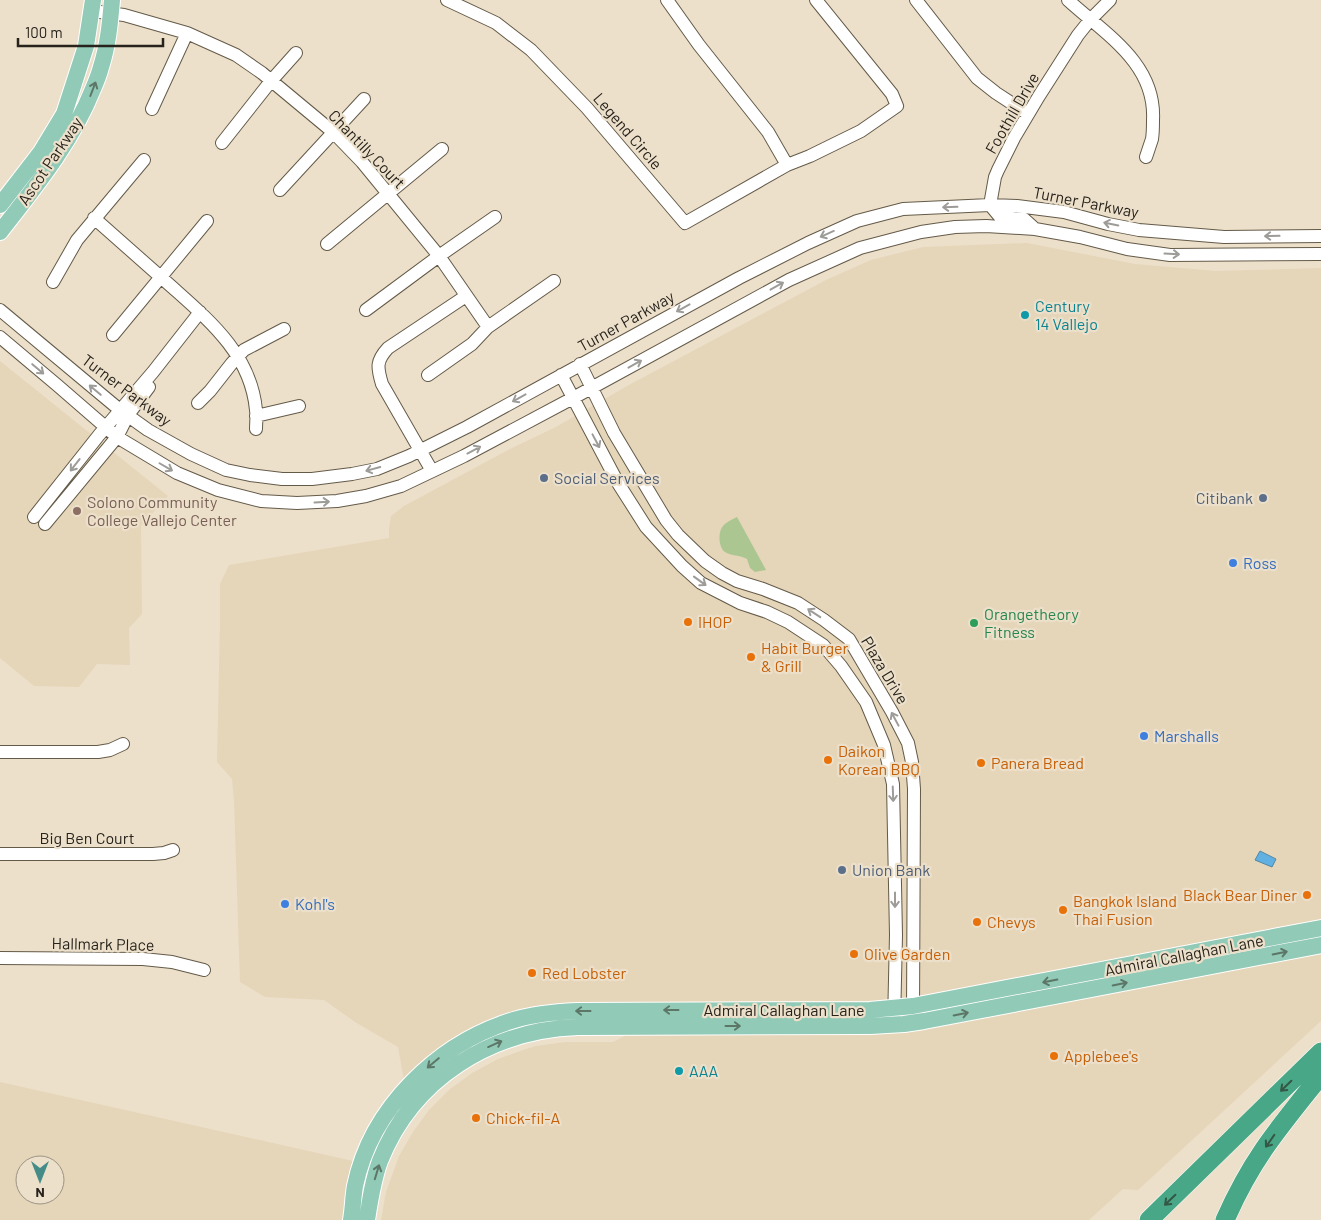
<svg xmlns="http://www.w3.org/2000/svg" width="1321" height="1220" viewBox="0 0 1321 1220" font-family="Barlow,sans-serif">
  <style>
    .built { fill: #e5d5b9; fill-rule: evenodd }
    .green { fill: #acc691 }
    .water { fill: #60b1e2; stroke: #4f86a6 }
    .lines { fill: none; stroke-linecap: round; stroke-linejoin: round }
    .minor-casing { stroke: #645a48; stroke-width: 14 }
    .major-casing { stroke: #fff; stroke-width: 18 }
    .highway-casing { stroke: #fff; stroke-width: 20 }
    .minor { stroke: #fff; stroke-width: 12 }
    .major { stroke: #91cab6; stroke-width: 16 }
    .highway { stroke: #48a786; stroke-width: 19 }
    .oneway { stroke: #5c7668 }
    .oneway2 { stroke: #9e9c98 }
    .oneway3 { stroke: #345746 }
    .culture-dot { fill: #0f9aa8; stroke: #ece0cb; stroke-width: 2 }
    .service-dot { fill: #5c6f8a; stroke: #ece0cb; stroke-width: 2 }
    .education-dot { fill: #8d6e63; stroke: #ece0cb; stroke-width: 2 }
    .shop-dot { fill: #3f7fe0; stroke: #ece0cb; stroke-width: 2 }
    .food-dot { fill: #e8710a; stroke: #ece0cb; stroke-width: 2 }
    .leisure-dot { fill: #2e9e5b; stroke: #ece0cb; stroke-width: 2 }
    .labels { text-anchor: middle; stroke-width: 4.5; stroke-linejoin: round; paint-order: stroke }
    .street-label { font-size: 16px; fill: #27221b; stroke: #ece0cb }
    .culture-label { font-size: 16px; fill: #0d838f; stroke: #ece0cb; text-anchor: start }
    .service-label { font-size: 16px; fill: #4e5e75; stroke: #ece0cb; text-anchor: start }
    .education-label { font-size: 16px; fill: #785e54; stroke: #ece0cb; text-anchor: start }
    .shop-label { font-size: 16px; fill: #366cbe; stroke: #ece0cb; text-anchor: start }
    .leisure-label { font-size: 16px; fill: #27864d; stroke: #ece0cb; text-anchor: start }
    .food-label { font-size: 16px; fill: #c56008; stroke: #ece0cb; text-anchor: start }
  </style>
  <rect width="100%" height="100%" fill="#ece0cb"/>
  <!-- built -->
  <path class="built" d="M 1027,243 L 1135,264 L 1216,271 L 1321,268 L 1321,922 L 933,994 L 882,1001 L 577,1003 L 562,1003 L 528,1008 L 496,1018 L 466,1031 L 436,1050 L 404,1080 L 398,1047 L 355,1022 L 324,1000 L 265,997 L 240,982 L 234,800 L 232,779 L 217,762 L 220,621 L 220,584 L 229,565 L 389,538 L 389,529 L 391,516 L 404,506 L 510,449 L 556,427 L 627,386 L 826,280 L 871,260 L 923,247 Z
    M 0,361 L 168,496 L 141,526 L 142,614 L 129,628 L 130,665 L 97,664 L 79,687 L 34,686 L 0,658 Z
    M 1321,946 L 1321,1021 L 1138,1190 L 1123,1189 L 1089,1220 L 381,1220 L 386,1192 L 399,1156 L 413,1132 L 429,1110 L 449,1090 L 472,1073 L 498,1059 L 523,1050 L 536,1046 L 565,1042 L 613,1042 L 636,1030 L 905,1027 Z
    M 0,1082 L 362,1163 L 347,1220 L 0,1220 ZM 25,1165 L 55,1165 L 55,1195 L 25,1195 Z"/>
  <!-- green -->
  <path class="green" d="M 737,517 L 766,570 L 755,572 L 750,568 L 747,559 C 740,555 731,556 725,552 C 718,547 718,531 723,526 C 726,522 733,519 737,517 Z"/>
  <!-- water -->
  <path class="water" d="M 1260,851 L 1276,859 L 1272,867 L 1255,860 Z"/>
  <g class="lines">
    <!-- minor casing -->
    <g class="minor-casing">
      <path id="minor" d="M 447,0 L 496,23 L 531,50 L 587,108 L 685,223 L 787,165 L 810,156 L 861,131 L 897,106 L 892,94 L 816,0
        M 667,0 L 699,45 L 768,132 L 787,165
        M 916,0 L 977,78 L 996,93 L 1028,114
        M 1068,0 C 1105,34 1156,63 1153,120 C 1153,126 1153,133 1152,139 C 1150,145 1148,151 1146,157
        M 92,11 L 124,15 L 187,33 L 236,55 L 262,73 L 333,132 L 362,162 L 439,256 L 488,327
        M 152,109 L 187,33
        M 222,143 L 271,81 L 296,53
        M 280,190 L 364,99
        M 94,218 C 120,241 146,264 172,287 C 210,321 251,355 256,410 C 257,416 256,423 256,429
        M 1035,229 L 1024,219 L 1000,217 L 990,205 L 995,177 L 998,170 L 1014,138 L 1039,96 L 1078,35 L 1090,20 L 1110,0
        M 327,244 L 442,149
        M 53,282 L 77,240 L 144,160
        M 0,310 L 120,410 L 148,430 L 191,454 L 226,470 L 250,475 L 282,479 L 312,479 L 352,474 L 377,469 L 409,456 L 467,427 L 739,278 L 808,243 L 857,221 L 903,209 L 990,205 L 1017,206 L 1064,212 L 1108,224 L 1139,230 L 1224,237 L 1321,236
        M 366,310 L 439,256 L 495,217
        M 113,335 L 207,221
        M 0,337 L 57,385 L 117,437 L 177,473 L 218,490 L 261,501 L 297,503 L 337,501 L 366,496 L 401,486 L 464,456 L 573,398 L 789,280 L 860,248 L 921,232 L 955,227 L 986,226 L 1035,229 L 1080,237 L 1127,249 L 1170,255 L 1321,254
        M 580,364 L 614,433 L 666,520 L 678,535 L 705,561 L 722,573 L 737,581 L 763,589 L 798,603 L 824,620 L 849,639 L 892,712 L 908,743 L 912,762 L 914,789 L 913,1014
        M 428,375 L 472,344 L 488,327 L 554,281
        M 561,375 L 618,483 L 646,527 L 682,566 L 701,583 L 740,603 L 767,612 L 788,622 L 823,645 L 841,666 L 866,702 L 884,745 L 893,784 L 896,935 L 894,1024
        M 198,403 L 210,391 L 232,363 L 244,350 L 284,329
        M 256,416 L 299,406
        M 432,471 L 382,384 C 377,367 376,361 388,348 L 466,296
        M 34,517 L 99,435 L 153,372 L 200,312
        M 45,524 L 117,437 L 128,415 L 149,387
        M 0,752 L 98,752 L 110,750 L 123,744
        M 0,854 L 153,854 L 164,853 L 173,850
        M 0,958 L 143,959 L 172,962 L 204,970"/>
    </g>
    <!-- major casing -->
    <g class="major-casing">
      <path id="major" d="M 0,205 L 41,152 L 64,114 L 86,46 L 93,0
        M 0,232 C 35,187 72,142 93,89 C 96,82 99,75 101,67 C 108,45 110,24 112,0
        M 351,1220 C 353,1209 353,1197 355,1186 C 371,1108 438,1043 514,1020 C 534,1014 556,1012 577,1011 L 870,1010 L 913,1006 L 1321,928
        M 367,1220 C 370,1200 373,1180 380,1161 C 413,1078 491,1030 578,1027 L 870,1026 L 904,1024 L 924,1021 L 1321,945"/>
    </g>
    <!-- highway casing -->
    <g class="highway-casing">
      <path id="highway" d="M 1149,1220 L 1321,1052
        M 1225,1220 C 1236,1195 1249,1171 1264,1149 C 1282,1123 1302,1099 1321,1075"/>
    </g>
    <!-- minor -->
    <use href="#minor" class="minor"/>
    <!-- major -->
    <use href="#major" class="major"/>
    <!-- highway -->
    <use href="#highway" class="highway"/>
  </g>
  <!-- one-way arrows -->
  <defs><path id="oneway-shaft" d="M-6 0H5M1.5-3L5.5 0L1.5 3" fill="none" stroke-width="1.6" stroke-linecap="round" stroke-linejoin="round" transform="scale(1.25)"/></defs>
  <g class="oneway">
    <use href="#oneway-shaft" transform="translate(93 89) rotate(-69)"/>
    <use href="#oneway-shaft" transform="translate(1280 953) rotate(-11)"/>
    <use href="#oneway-shaft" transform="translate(1050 981) rotate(169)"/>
    <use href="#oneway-shaft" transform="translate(1120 984) rotate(-11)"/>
    <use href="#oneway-shaft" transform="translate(671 1010) rotate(180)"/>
    <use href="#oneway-shaft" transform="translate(583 1011) rotate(180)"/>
    <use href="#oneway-shaft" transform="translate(961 1014) rotate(-11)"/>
    <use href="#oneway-shaft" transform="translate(733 1026)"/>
    <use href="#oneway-shaft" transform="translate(495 1044) rotate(-24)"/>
    <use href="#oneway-shaft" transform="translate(433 1063) rotate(140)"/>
    <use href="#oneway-shaft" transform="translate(377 1172) rotate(-73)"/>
  </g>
  <g class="oneway2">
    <use href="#oneway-shaft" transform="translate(950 207) rotate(178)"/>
    <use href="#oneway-shaft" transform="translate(1111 224) rotate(-168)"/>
    <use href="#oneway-shaft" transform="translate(827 234) rotate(156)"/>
    <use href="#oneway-shaft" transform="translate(1272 236) rotate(179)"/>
    <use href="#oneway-shaft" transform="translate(1172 254) rotate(3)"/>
    <use href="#oneway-shaft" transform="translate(777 286) rotate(-29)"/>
    <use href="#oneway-shaft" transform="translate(683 308) rotate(151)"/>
    <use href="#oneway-shaft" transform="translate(635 364) rotate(-29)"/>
    <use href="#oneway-shaft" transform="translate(38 369) rotate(40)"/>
    <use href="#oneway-shaft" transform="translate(95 390) rotate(-140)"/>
    <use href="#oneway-shaft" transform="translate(519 398) rotate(151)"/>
    <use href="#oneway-shaft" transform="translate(596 441) rotate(62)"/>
    <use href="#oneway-shaft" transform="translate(474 450) rotate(-28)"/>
    <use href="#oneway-shaft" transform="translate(75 465) rotate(128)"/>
    <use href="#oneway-shaft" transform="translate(166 467) rotate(30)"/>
    <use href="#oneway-shaft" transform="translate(373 469) rotate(165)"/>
    <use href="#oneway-shaft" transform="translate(322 502) rotate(-3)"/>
    <use href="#oneway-shaft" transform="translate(700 581) rotate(36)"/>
    <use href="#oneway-shaft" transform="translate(814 613) rotate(-147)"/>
    <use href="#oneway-shaft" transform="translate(895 719) rotate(-118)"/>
    <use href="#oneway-shaft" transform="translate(893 794) rotate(88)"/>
    <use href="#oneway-shaft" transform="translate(895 900) rotate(90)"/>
  </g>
  <g class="oneway3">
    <use href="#oneway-shaft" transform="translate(1286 1086) rotate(136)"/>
    <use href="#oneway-shaft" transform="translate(1270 1141) rotate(125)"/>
    <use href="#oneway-shaft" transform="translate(1170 1200) rotate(136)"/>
  </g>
  <!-- markers -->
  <g class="culture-dot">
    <circle cx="1025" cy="315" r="5"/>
    <circle cx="679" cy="1071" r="5"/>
  </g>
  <g class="service-dot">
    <circle cx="544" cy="478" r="5"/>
    <circle cx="1263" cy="498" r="5"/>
    <circle cx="842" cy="870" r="5"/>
  </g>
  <circle class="education-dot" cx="77" cy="511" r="5"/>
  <g class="shop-dot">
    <circle cx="1233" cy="563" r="5"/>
    <circle cx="1144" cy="736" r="5"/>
    <circle cx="285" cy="904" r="5"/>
  </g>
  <g class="food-dot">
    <circle cx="688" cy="622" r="5"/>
    <circle cx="751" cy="657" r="5"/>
    <circle cx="828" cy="760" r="5"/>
    <circle cx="981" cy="763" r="5"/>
    <circle cx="1307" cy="895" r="5"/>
    <circle cx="1063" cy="910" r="5"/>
    <circle cx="977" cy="922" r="5"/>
    <circle cx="854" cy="954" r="5"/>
    <circle cx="532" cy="973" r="5"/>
    <circle cx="1054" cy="1056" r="5"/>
    <circle cx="476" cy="1118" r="5"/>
  </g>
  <circle class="leisure-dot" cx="974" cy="623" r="5"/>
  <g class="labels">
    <!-- street labels -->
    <g class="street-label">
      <text transform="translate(1012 113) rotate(-60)" y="6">Foothill Drive</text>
      <text transform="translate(628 131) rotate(49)" y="6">Legend Circle</text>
      <text transform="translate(367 149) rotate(46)" y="6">Chantilly Court</text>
      <text transform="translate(50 161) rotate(-56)" y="6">Ascot Parkway</text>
      <text transform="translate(1086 202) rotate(11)" y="6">Turner Parkway</text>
      <text transform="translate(626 321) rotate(-29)" y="6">Turner Parkway</text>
      <text transform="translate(127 390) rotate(37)" y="6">Turner Parkway</text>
      <text transform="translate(885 670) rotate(59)" y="6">Plaza Drive</text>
      <text x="87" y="844">Big Ben Court</text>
      <text transform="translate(103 944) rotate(1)" y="6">Hallmark Place</text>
      <text transform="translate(1184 955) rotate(-11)" y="6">Admiral Callaghan Lane</text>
      <text x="784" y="1016">Admiral Callaghan Lane</text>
    </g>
    <!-- culture labels -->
    <g class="culture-label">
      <text x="1035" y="312">Century<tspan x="1035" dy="18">14 Vallejo</tspan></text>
      <text x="689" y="1077">AAA</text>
    </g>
    <!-- service labels -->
    <g class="service-label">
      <text x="554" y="484">Social Services</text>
      <text x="1253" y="504" text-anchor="end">Citibank</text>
      <text x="852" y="876">Union Bank</text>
    </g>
    <!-- education labels -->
    <g class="education-label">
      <text x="87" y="508">Solono Community<tspan x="87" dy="18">College Vallejo Center</tspan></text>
    </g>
    <!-- shop labels -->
    <g class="shop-label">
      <text x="1243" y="569">Ross</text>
      <text x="1154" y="742">Marshalls</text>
      <text x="295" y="910">Kohl's</text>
    </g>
    <!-- leisure labels -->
    <g class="leisure-label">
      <text x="984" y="620">Orangetheory<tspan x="984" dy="18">Fitness</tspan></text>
    </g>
    <!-- food labels -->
    <g class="food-label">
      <text x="698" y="628">IHOP</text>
      <text x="761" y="654">Habit Burger<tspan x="761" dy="18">&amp; Grill</tspan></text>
      <text x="838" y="757">Daikon<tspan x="838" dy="18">Korean BBQ</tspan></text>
      <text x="991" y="769">Panera Bread</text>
      <text x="1297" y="901" text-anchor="end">Black Bear Diner</text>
      <text x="1073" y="907">Bangkok Island<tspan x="1073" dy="18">Thai Fusion</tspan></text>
      <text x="987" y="928">Chevys</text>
      <text x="864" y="960">Olive Garden</text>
      <text x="542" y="979">Red Lobster</text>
      <text x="1064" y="1062">Applebee's</text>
      <text x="486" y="1124">Chick-fil-A</text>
    </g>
  </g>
  <!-- north arrow -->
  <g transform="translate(40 1180) rotate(180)"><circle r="24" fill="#ece0cb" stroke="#9d9485"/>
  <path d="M0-4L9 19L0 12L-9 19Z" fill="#458c88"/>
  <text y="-8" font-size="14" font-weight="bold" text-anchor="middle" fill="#27221b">N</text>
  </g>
  <!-- scale -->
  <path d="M18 38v8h145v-8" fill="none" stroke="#27221b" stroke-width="2.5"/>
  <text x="25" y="38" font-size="15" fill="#27221b" stroke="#ece0cb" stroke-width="4" paint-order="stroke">100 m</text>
</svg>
